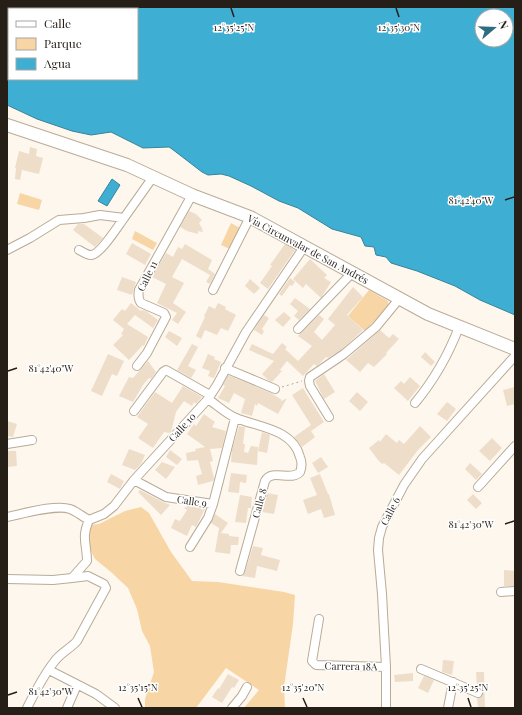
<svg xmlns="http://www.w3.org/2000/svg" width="522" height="715" viewBox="0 0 522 715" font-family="'Playfair Display',serif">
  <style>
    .green { fill: #f7d5a5 }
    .water { fill: #3eafd2; stroke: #36849a; fill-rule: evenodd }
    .building { fill: #eedec9 }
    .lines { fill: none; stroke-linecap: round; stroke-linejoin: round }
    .minor-casing { stroke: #b9ab96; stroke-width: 10 }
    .highway-casing { stroke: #b9ab96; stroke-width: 14 }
    .path { stroke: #b0aaa2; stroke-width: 1; stroke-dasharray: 2 3; stroke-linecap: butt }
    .minor { stroke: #fff; stroke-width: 8 }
    .highway { stroke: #fff; stroke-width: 12 }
    .ticks { fill: none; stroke: #251f17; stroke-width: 1.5 }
    .labels { text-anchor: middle; stroke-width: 3; stroke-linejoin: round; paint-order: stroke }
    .street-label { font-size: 10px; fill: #251f17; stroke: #fff }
    .ticks-label { font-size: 10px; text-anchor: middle; fill: #251f17; stroke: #fff; stroke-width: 3; stroke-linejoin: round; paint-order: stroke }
  </style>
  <rect width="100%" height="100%" fill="#fdf7ee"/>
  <!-- green -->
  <path class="green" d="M 20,193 L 42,200 L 39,210 L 17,204 Z
    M 231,223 L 240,228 L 230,249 L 221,245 Z
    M 135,231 L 157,243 L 153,250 L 132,239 Z
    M 369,290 L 388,301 L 389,306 L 365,331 L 348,316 Z
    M 141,507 L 149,513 L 171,552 L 192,581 L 218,582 L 284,592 L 295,595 L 293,624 L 284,687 L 285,708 L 244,708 L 259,690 L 226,668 L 196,708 L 145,708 L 145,699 L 154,672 L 150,646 L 142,631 L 137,609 L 128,588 L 111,572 L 95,559 L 88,545 L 88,525 L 99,524 L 125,511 Z"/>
  <!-- water -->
  <path class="water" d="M 7,7 L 515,7 L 515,315 L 480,300 L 455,286 L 417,271 L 391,263 L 386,257 L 376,255 L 374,247 L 365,246 L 361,237 L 332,229 L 298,208 L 279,201 L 251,186 L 229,176 L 221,174 L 208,175 L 202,172 L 172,149 L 169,147 L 143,148 L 111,132 L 91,135 L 72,131 L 37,119 L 7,105 ZM 9,9 L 137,9 L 137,79 L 9,79 ZM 482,16 L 506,16 L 506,40 L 482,40 Z
    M 112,179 L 120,185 L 107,206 L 98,201 Z"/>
  <!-- building -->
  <path class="building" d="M 30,147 L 37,149 L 36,156 L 43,158 L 39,174 L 22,170 L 20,180 L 15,179 L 16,168 L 15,168 L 19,151 L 29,154 Z
    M 189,211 L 196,214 L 202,220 L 199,223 L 202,228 L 203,232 L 198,231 L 198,234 L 187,231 L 180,227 Z
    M 78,224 L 84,224 L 103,238 L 95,247 L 73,230 Z
    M 132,243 L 151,254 L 145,265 L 126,254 Z
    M 185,244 L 212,260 L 208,269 L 215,274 L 210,284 L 206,282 L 210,275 L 182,259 L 172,277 L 184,283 L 173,303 L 186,312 L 178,324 L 172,320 L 177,313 L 157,303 L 166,284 L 152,277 L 166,253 L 173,257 L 178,247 L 182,249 Z
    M 285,244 L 295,250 L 268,289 L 260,283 L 272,266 L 270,265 Z
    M 310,259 L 327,275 L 324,278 L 331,282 L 321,298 L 306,284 L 303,288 L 293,279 Z
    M 122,277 L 136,282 L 132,295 L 117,290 Z
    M 290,278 L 295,282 L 292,286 L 290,285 L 282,296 L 279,294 Z
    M 250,279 L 260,288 L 254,294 L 245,286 Z
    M 353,287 L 363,297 L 347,315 L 363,330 L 341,350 L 328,358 L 326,357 L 317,366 L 314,364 L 303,376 L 287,361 L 280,370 L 282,371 L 272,382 L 268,380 L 262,374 L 274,361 L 249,350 L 252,344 L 273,354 L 282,343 L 287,347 L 285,349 L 298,361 L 312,346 L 298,336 L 319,315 L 324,319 L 314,332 L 322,340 L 335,325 L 328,319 Z
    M 295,298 L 310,309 L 299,320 L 294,316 L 298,311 L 290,304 Z
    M 131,303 L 141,311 L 142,310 L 146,311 L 158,320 L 153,328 L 135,315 L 127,324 L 148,337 L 144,346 L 143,345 L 129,360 L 113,345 L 123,335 L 121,334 L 124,329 L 113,320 L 122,309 L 125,311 Z
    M 218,303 L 226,307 L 225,309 L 236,315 L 228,331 L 221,328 L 217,335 L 205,330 L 201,339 L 196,336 L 205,317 L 204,316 L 209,306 L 215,309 Z
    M 284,312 L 291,318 L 283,327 L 275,320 Z
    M 264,315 L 269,318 L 262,329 L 264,331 L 262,335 L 254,330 Z
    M 380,330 L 389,338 L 393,334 L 399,339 L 386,353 L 387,354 L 374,367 L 368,363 L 360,372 L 346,360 Z
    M 169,331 L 182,338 L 177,346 L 165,337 Z
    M 192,344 L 198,347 L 188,366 L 196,370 L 191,378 L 177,370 Z
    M 425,352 L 435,362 L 431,366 L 421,357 Z
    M 108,354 L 124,361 L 117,376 L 112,374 L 102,396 L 91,391 Z
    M 208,354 L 215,357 L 214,359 L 221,362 L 214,378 L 208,376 L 210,371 L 202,368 Z
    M 148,361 L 156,372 L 151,379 L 149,378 L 143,385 L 133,402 L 119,396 L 129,377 L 133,378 Z
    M 324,374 L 335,392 L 324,399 L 315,381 Z
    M 228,375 L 271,393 L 282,400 L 280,402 L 287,398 L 278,414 L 258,403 L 257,406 L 255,404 L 252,416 L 241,413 L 245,399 L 234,393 L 229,403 L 218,398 L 225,386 L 223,385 Z
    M 410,377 L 420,386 L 408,401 L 394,388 L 401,381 L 404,384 Z
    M 183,386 L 202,397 L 196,404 L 194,402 L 192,406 L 184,401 L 176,412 L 171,432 L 169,433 L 164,432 L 153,448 L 138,438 L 148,424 L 137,417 L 155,392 L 172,403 Z
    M 515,387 L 515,404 L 507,406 L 503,390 Z
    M 303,388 L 324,422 L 311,431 L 315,437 L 302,447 L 294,437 L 311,425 L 292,395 Z
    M 357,392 L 368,402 L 360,411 L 349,401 Z
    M 447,402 L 456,409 L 447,421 L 437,414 Z
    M 204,414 L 215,422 L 212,427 L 226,431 L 222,448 L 210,449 L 213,461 L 210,462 L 214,478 L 213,481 L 198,485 L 196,476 L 202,474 L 198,460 L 187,461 L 186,453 L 196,451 L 195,449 L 205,447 L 187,434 L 194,424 L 196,426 Z
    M 7,421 L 17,424 L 13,437 L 7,436 Z
    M 239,426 L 245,427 L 243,444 L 245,444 L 244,452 L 248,453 L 251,446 L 258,447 L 257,465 L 231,462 L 232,450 Z
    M 420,426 L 431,437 L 418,450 L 399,475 L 384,463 L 382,464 L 378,460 L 369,448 L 379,440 L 380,442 L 386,434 L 397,443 L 399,440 L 404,444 Z
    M 262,432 L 270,435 L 267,453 L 258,451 Z
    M 492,438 L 502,448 L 490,461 L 479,451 Z
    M 129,449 L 145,455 L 141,464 L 135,470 L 122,465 Z
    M 170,450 L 182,459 L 177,465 L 166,457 Z
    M 7,451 L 16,451 L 17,466 L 7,467 Z
    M 321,457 L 328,467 L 318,473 L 312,463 Z
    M 162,462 L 175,467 L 166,479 L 155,470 Z
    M 470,463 L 482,474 L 476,480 L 465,469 Z
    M 231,473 L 247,475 L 246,483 L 240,482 L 239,493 L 228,492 Z
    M 111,474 L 124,481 L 120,489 L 107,482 Z
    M 320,474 L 328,494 L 329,494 L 335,515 L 324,518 L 321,509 L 308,514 L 303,500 L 317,495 L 310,478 Z
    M 140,490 L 163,502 L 170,505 L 161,515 L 138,492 Z
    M 267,493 L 278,495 L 274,514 L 262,512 Z
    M 473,494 L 482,503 L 476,509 L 467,500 Z
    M 240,495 L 252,497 L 251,508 L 248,508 L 246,523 L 235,522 Z
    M 188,506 L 205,509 L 196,527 L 192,525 L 187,536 L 171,528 L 175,519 L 180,521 L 187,510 L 184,508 Z
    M 215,514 L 228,523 L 221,533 L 229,534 L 229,536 L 239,537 L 238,545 L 231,545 L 230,554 L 215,552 L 219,528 L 211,523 Z
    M 253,546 L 263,548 L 261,555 L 280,560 L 277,571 L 257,566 L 255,578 L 242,576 L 245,572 Z
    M 504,570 L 515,571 L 515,586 L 504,586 Z
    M 443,660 L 454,661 L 452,675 L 442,672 Z
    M 476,672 L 484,672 L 485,708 L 478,708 L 477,698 L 482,697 L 483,693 L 482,689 L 477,686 Z
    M 413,673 L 413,681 L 395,682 L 394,675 Z
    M 228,674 L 239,680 L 234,688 L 232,687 L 222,703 L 212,697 L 218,688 L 219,689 Z
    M 424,676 L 434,680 L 428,693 L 418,688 Z"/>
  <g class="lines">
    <!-- minor casing -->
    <g class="minor-casing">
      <path id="minor" d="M 7,250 L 30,238 L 59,220 L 84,218 L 100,215 L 124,218 L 153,177
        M 79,250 C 83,252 87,255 91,255 C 100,255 118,226 124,218
        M 213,290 L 250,217
        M 298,329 L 352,273
        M 137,366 L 147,353 L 166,317 L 164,313 L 141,303 C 138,299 138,295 139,290 L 192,195
        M 225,368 L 275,389
        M 208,399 C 217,405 226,414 236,418 C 258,427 293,429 300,457 C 302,462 302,467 300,472 C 291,482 272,468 265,481 L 240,571
        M 415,403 C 434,380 448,356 459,327
        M 134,411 L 163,372 L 166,370 L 210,395
        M 329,417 L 310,386 L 309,381 L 310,377 L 344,354 L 376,327 L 399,299
        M 7,444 L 32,440
        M 134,480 L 166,497 L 213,504 L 235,418
        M 478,487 L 515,446
        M 7,517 C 22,514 56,504 70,509 C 76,511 83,517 89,520 L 104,514 L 114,506 L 134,480 L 208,399 L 217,385 L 246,332 L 304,247
        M 190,547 L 208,518 L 213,504
        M 7,579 L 53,580 L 72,578 L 87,561 C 87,544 81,538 89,520
        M 501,592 L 515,591
        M 319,619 L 312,661 L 316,665 L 386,667
        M 421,669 L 478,693
        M 49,670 L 96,694 L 115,708
        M 27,708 C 35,692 43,676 54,662 C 60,653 70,649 77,641 L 106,588 L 104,584 L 88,576 L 72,578
        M 67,708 L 77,685
        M 232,708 L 242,696 L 247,687
        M 386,708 L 386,667 L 382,594 L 378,550 L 379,538 L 382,527 L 404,485 L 422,459 L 515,356
        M 448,708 L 453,682"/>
    </g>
    <!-- highway casing -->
    <g class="highway-casing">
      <path id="highway" d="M 7,125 L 127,165 L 192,195 L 250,217 L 428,314 L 515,349"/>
    </g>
    <!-- path -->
    <path class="path" d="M 282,387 L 302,381"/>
    <!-- minor -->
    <use href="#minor" class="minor"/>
    <!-- highway -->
    <use href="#highway" class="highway"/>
  </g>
  <!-- ticks -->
  <path class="ticks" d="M 231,8 L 234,17M 396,8 L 399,17M 505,200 L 514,197M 8,371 L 17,368M 505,524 L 514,521M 8,695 L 17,692M 138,698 L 142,707M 303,698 L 307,707M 468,698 L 471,707"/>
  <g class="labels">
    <!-- street labels -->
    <g class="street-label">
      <text transform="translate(308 249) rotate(28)" y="4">Vía Circunvalar de San Andrés</text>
      <text transform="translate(147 276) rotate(-64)" y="4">Calle 11</text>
      <text transform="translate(182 427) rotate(-48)" y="4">Calle 10</text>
      <text transform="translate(192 501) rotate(8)" y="4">Calle 9</text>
      <text transform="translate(259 503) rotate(-75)" y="4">Calle 8</text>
      <text transform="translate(390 511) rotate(-63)" y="4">Calle 6</text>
      <text transform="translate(351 666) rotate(1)" y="4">Carrera 18A</text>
    </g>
  </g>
  <g class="ticks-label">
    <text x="399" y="31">12°35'30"N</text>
    <text x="234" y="31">12°35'25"N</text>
    <text x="471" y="204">81°42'40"W</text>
    <text x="51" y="372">81°42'40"W</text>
    <text x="471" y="528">81°42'30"W</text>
    <text x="138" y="691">12°35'15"N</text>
    <text x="303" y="691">12°35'20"N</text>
    <text x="468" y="691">12°35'25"N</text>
    <text x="51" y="695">81°42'30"W</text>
  </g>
  <!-- border -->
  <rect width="522" height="715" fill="none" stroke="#251f17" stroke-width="16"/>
  <!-- legend -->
  <rect x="8" y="8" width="130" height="72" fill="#ffffff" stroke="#a8a5a2"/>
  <rect x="16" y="21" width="20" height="6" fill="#ffffff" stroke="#a8a5a2"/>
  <text x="44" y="28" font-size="12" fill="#251f17">Calle</text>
  <rect x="16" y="38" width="20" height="12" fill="#f7d5a5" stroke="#a8a5a2"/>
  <text x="44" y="48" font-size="12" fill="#251f17">Parque</text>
  <rect x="16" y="58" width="20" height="12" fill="#3eafd2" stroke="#a8a5a2"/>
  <text x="44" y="68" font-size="12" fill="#251f17">Agua</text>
  <!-- north arrow -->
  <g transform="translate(494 28) rotate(71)"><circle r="19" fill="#ffffff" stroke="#a8a5a2"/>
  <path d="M0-3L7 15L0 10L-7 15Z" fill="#2d6c81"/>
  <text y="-6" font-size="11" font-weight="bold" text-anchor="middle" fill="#251f17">N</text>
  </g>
</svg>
